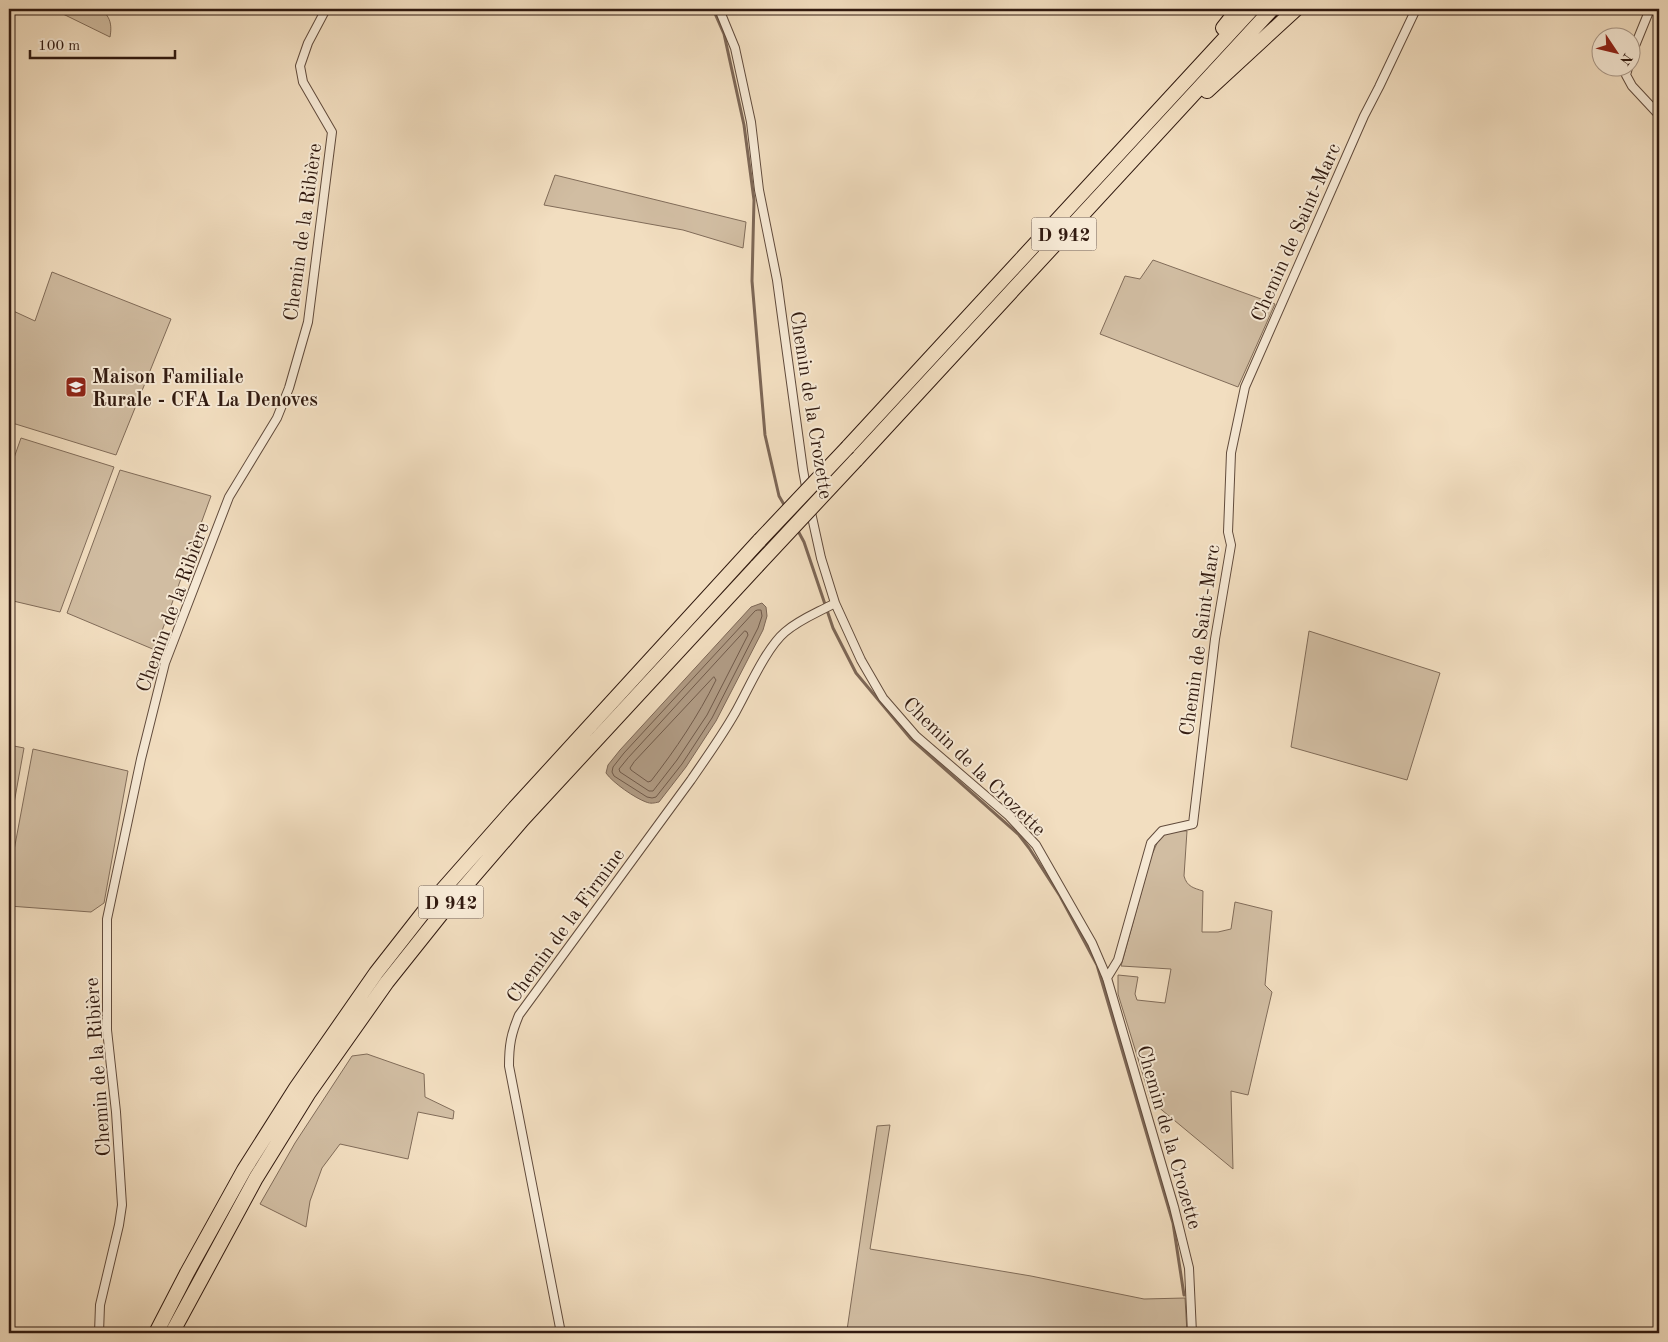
<svg xmlns="http://www.w3.org/2000/svg" width="1668" height="1342" viewBox="0 0 1668 1342" font-family="'Old Standard TT',serif">
  <style>
    .green { fill: #d1bda2; stroke: #816c59 }
    .water { fill: #b09b84; stroke: #7d6756 }
    .lines { fill: none; stroke-linecap: round; stroke-linejoin: round }
    .shore { stroke: #705a4a; stroke-width: 1 }
    .stream { stroke: #7d6756; stroke-width: 3 }
    .street-casing { stroke: #614b3c; stroke-width: 10 }
    .highway-casing { stroke: #311a10; stroke-width: 16 }
    .street { stroke: #f7ead6; stroke-width: 8 }
    .highway { stroke: #f2dec0; stroke-width: 14 }
    .highway-bridge-casing { stroke: #311a10; stroke-width: 16; stroke-linecap: butt }
    .highway-bridge { stroke: #f2dec0; stroke-width: 14 }
    .labels { text-anchor: middle; stroke-width: 4; stroke-linejoin: round; paint-order: stroke }
    .shield { fill: #f7ead6; stroke: #6c584b; stroke-width: 1 }
    .shield-label { font-size: 19px; font-weight: bold; fill: #311a10 }
    .street-label { font-size: 20px; fill: #311a10; stroke: #f7ead6 }
    .poi-label { font-size: 20px; font-weight: bold; fill: #311a10; stroke: #f7ead6; text-anchor: start }
  </style>
  <rect width="100%" height="100%" fill="#f2dec0"/>
  <filter id="stains"><feTurbulence type="fractalNoise" baseFrequency=".004" numOctaves="4"/><feColorMatrix values="0 0 0 0 .2 0 0 0 0 .09 0 0 0 0 .02 0 0 0 .5 -.17"/></filter>
  <radialGradient id="worn" r=".72"><stop offset=".6" stop-color="#630" stop-opacity="0"/><stop offset="1" stop-color="#630" stop-opacity=".3"/></radialGradient>
  <!-- green -->
  <path class="green" d="M 47,9 C 57,9 93,6 99,9 C 111,15 112,26 110,37 L 63,14 Z
    M 555,175 L 746,222 L 743,248 L 683,230 L 544,205 Z
    M 1153,260 L 1275,304 L 1238,387 L 1100,334 L 1125,276 L 1140,279 Z
    M 52,272 L 171,319 L 116,455 L 9,422 L 9,309 L 35,321 Z
    M 21,438 L 114,467 L 60,612 L 9,600 L 9,472 Z
    M 120,470 L 211,496 L 155,650 L 67,613 Z
    M 1309,631 L 1440,673 L 1407,780 L 1291,747 Z
    M 9,745 L 24,748 L 9,831 Z
    M 33,749 L 128,771 L 104,903 L 91,912 L 9,906 L 9,877 Z
    M 1169,830 L 1187,831 L 1184,876 C 1187,887 1194,888 1203,891 L 1202,932 L 1218,932 L 1231,929 L 1235,902 L 1272,911 L 1265,985 L 1272,992 L 1248,1095 L 1231,1091 L 1233,1169 L 1151,1101 L 1118,994 L 1118,975 L 1138,977 L 1135,994 L 1137,1000 L 1165,1003 L 1171,969 L 1121,966 L 1151,857 L 1161,834 Z
    M 367,1054 L 424,1074 L 425,1097 L 454,1111 L 453,1119 L 418,1112 L 408,1159 L 340,1144 L 322,1168 L 310,1201 L 306,1227 L 260,1204 L 295,1143 L 352,1056 Z
    M 890,1125 L 870,1249 L 1031,1276 L 1144,1299 L 1185,1298 L 1187,1333 L 860,1333 L 847,1330 L 877,1126 Z"/>
  <!-- water -->
  <path class="water" d="M 762,603 L 766,607 L 767,616 L 763,630 L 716,721 L 686,767 L 659,802 C 654,803 651,804 646,802 C 635,798 613,783 606,773 L 608,765 L 620,750 L 751,607 Z"/>
  <g class="lines">
    <!-- shore -->
    <path class="shore" d="M 758,610 L 761,610 L 762,616 L 758,628 L 712,718 L 682,764 L 656,797 L 652,798 L 647,797 L 614,776 L 612,772 L 613,767 L 624,753 L 755,611 Z
      M 745,631 L 747,632 L 748,635 L 707,715 L 677,760 L 653,791 L 649,791 L 620,772 L 619,769 L 628,758 Z
      M 714,677 L 716,680 C 698,716 676,749 651,781 L 648,782 L 631,770 L 630,768 L 634,762 Z"/>
    <!-- stream -->
    <path class="stream" d="M 713,9 L 724,34 L 744,125 L 754,200 L 752,281 L 765,435 L 779,496 L 786,508
      M 797,529 L 804,542 L 833,628 L 856,673 L 911,739 L 1019,835 L 1029,848 L 1060,896 L 1097,965 L 1173,1223 L 1184,1295"/>
    <!-- street casing -->
    <g class="street-casing">
      <path id="street" d="M 719,9 L 735,48 L 751,122 L 759,190 L 777,280 L 803,470 L 807,492
        M 1630,58 L 1650,9
        M 1628,68 L 1626,75 L 1632,86 L 1659,115
        M 810,508 L 821,558 L 835,603 L 861,660 L 883,698 L 916,736 L 1009,816 L 1036,845 L 1092,943 L 1107,978 L 1174,1207 L 1189,1268 L 1192,1333
        M 1107,978 L 1118,960 L 1151,843 L 1162,831 L 1193,824 L 1215,639 L 1231,545 L 1228,532 L 1231,453 L 1245,387 L 1364,116 L 1379,87 L 1416,9
        M 99,1333 L 100,1305 L 119,1225 L 122,1205 L 116,1112 L 107,1030 L 107,919 L 141,759 L 165,663 L 229,497 L 277,418 L 289,388 L 308,322 L 332,132 L 303,82 L 300,66 L 308,43 L 326,9
        M 561,1333 L 509,1066 C 509,1045 511,1034 519,1015 L 691,780 C 706,758 722,736 735,713 C 748,690 766,648 785,632 C 800,619 817,613 835,603"/>
    </g>
    <!-- highway casing -->
    <g class="highway-casing">
      <path id="highway" d="M 1223,28 L 1238,9
        M 1207,91 L 1296,9
        M 848,447 L 1252,9
        M 856,460 L 1272,9
        M 156,1333 L 187,1273 L 244,1170 L 296,1088 L 376,973 L 430,904 L 513,810 L 760,540
        M 172,1333 L 256,1178 L 308,1094 L 387,982 L 442,913 L 523,819 L 757,566"/>
    </g>
    <!-- street -->
    <use href="#street" class="street"/>
    <!-- highway -->
    <use href="#highway" class="highway"/>
    <!-- highway-bridge casing -->
    <g class="highway-bridge-casing">
      <path id="highway-bridge" d="M 760,540 L 848,447
        M 757,566 L 856,460"/>
    </g>
    <!-- highway-bridge -->
    <use href="#highway-bridge" class="highway-bridge"/>
  </g>
  <!-- icons -->
  <defs>
    <g id="school-square" transform="scale(1.125)"><rect x="-9" y="-9" width="18" height="18" rx="4" fill="#8f2418" stroke="#f7ead6"/><path d="M0-5L7-2L0 1L-7-2ZM-4 1L0 2.5L4 1V4Q0 6-4 4Z" fill="#fff"/></g>
  </defs>
  <g fill-rule="evenodd">
    <use href="#school-square" x="76" y="387"/>
  </g>
  <g class="labels">
    <!-- shield labels -->
    <g class="shield">
      <rect x="1031.5" y="217.5" width="65" height="33" rx="4"/>
      <rect x="418.5" y="885.5" width="65" height="33" rx="4"/>
    </g>
    <g class="shield-label">
      <text x="1064" y="241">D 942</text>
      <text x="451" y="909">D 942</text>
    </g>
    <!-- street labels -->
    <g class="street-label">
      <text transform="translate(302 232) rotate(-82)" y="7">Chemin de la Ribière</text>
      <text transform="translate(1295 232) rotate(-66)" y="7">Chemin de Saint-Marc</text>
      <text transform="translate(812 405) rotate(81)" y="7">Chemin de la Crozette</text>
      <text transform="translate(172 607) rotate(-70)" y="7">Chemin de la Ribière</text>
      <text transform="translate(1199 640) rotate(-82)" y="7">Chemin de Saint-Marc</text>
      <text transform="translate(975 766) rotate(44)" y="7">Chemin de la Crozette</text>
      <text transform="translate(565 925) rotate(-54)" y="7">Chemin de la Firmine</text>
      <text transform="translate(97 1067) rotate(-94)" y="7">Chemin de la Ribière</text>
      <text transform="translate(1170 1137) rotate(74)" y="7">Chemin de la Crozette</text>
    </g>
    <!-- poi labels -->
    <g class="poi-label">
      <text x="92" y="383">Maison Familiale<tspan x="92" dy="23">Rurale - CFA La Denoves</tspan></text>
    </g>
  </g>
  <!-- margin -->
  <rect width="1668" height="1342" fill="none" stroke="#f2dec0" stroke-width="30"/>
  <rect x="10" y="10" width="1648" height="1322" fill="none" stroke="#311a10" stroke-width="2.5"/>
  <rect x="15" y="15" width="1638" height="1312" fill="none" stroke="#311a10"/>
  <!-- north arrow -->
  <g transform="translate(1616 52) rotate(125)"><circle r="24" fill="#f7ead6" stroke="#a89787"/>
  <path d="M0-4L9 19L0 12L-9 19Z" fill="#8f2418"/>
  <text y="-8" font-size="14" font-weight="bold" text-anchor="middle" fill="#311a10">N</text>
  </g>
  <!-- scale -->
  <path d="M30 50v8h145v-8" fill="none" stroke="#311a10" stroke-width="2.5"/>
  <text x="38" y="50" font-size="15" fill="#311a10" stroke="#f7ead6" stroke-width="4" paint-order="stroke">100 m</text>
  <rect width="100%" height="100%" filter="url(#stains)"/>
  <rect width="100%" height="100%" fill="url(#worn)"/>
</svg>
